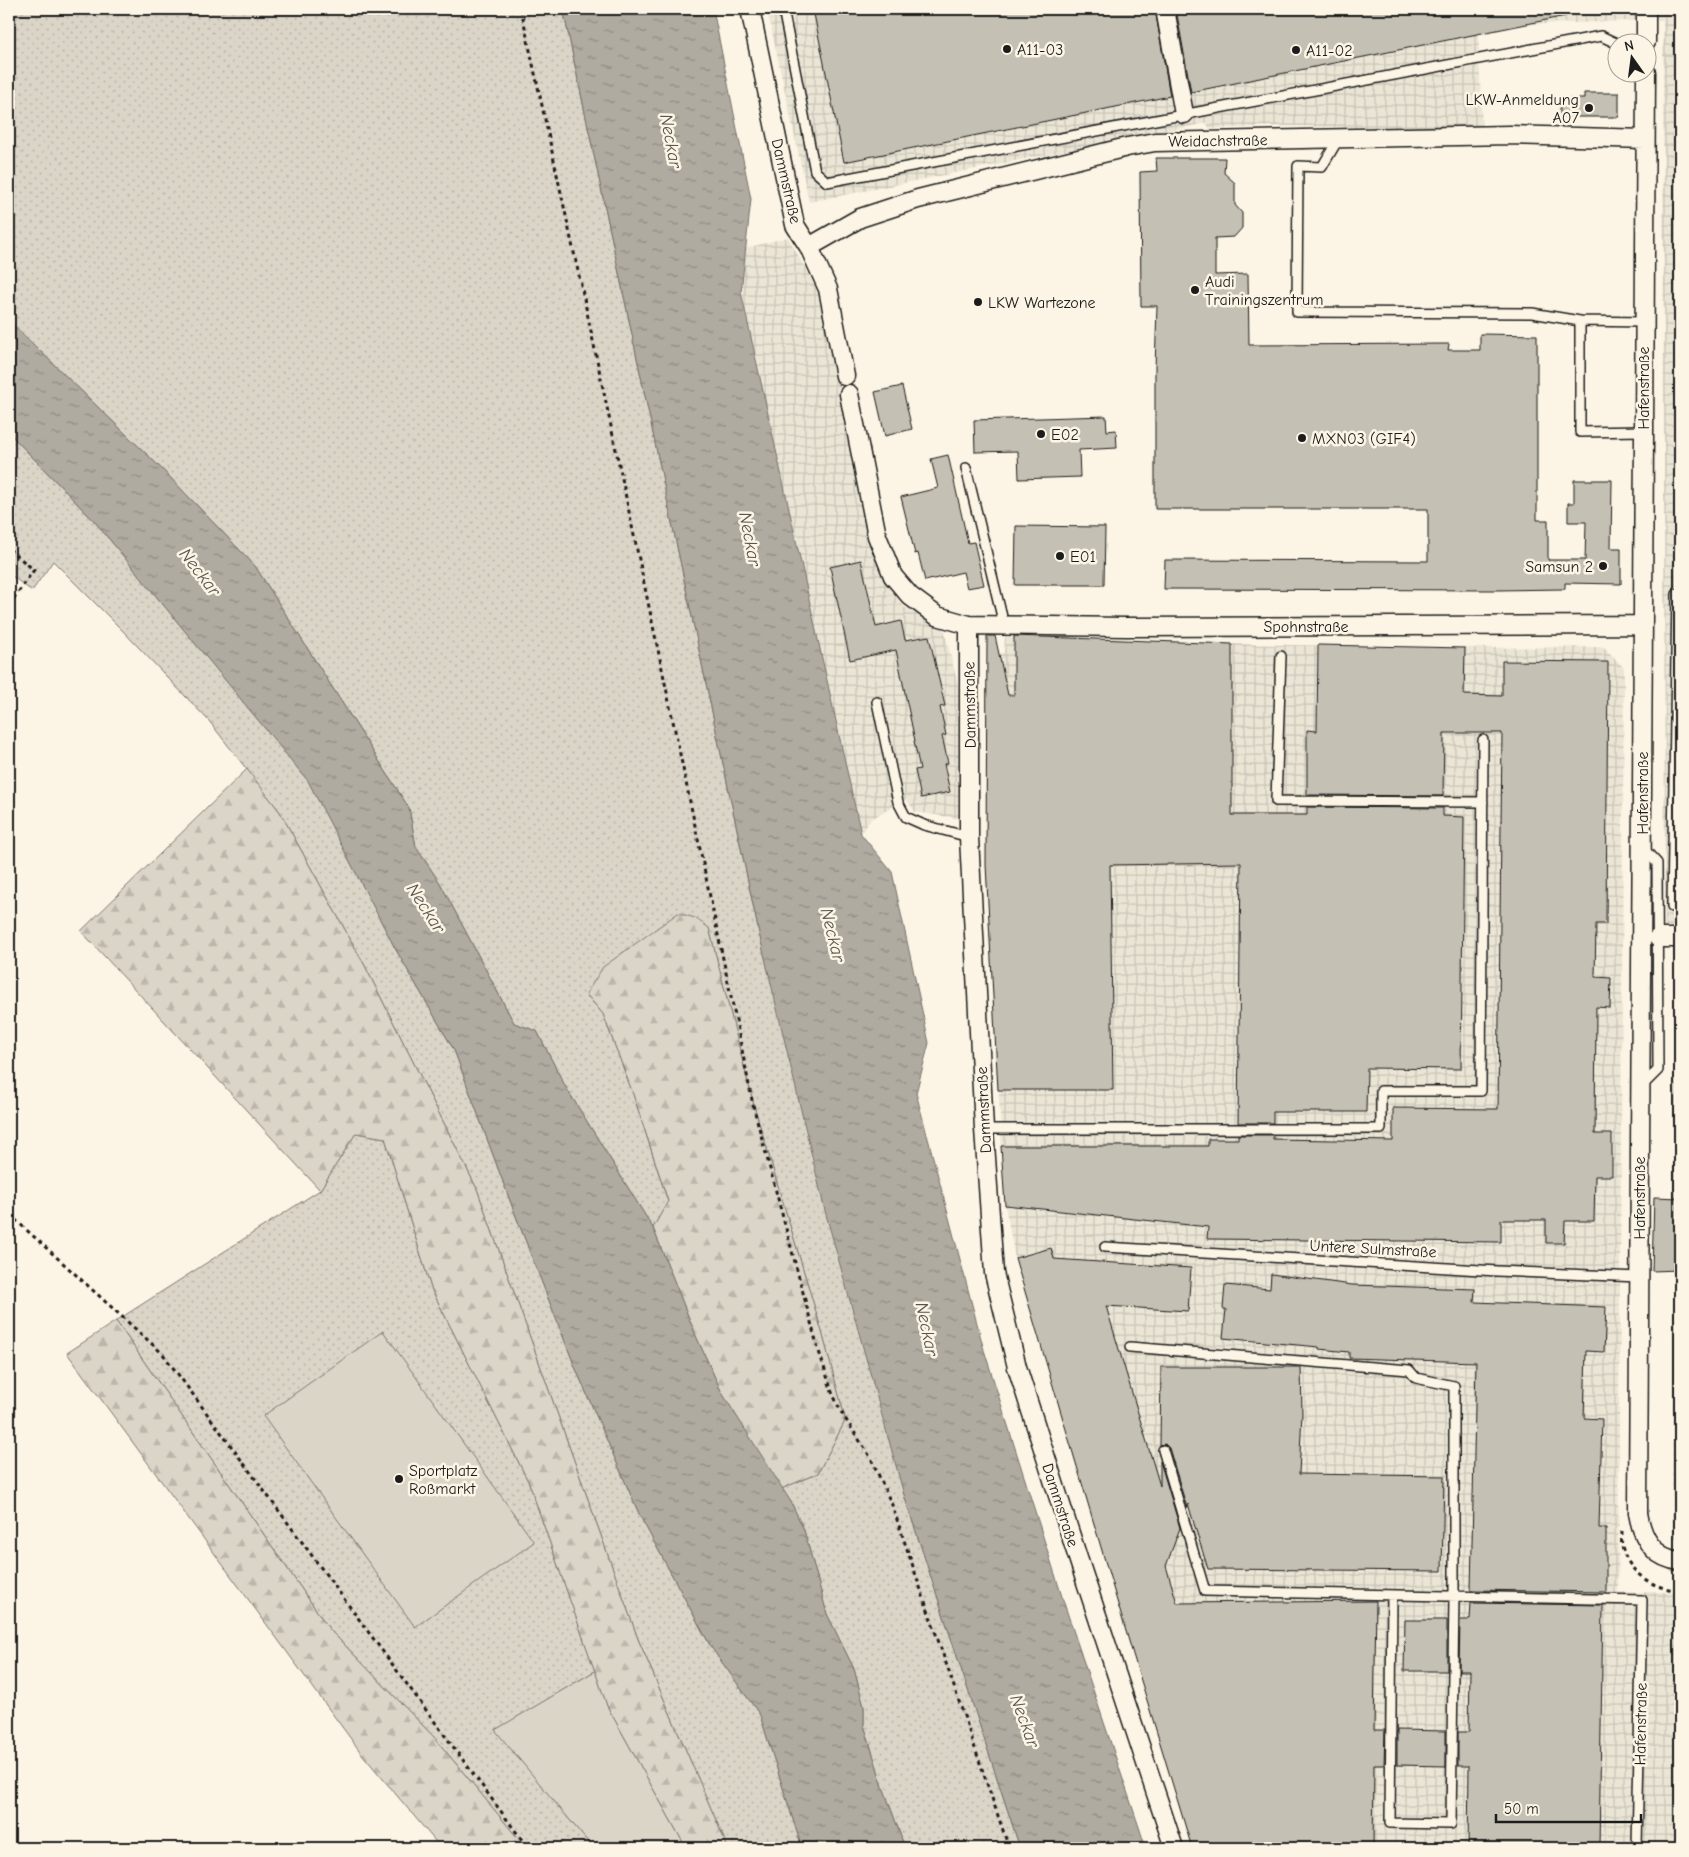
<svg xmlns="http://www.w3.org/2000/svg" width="1689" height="1857" viewBox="0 0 1689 1857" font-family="'Comic Neue',sans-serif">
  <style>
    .industrial { fill: url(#industrial-grid) }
    .grass { fill: url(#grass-dots); stroke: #7c7872 }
    .forest { fill: url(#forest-firs); stroke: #7c7872 }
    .park { fill: #dbd5c8; stroke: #7c7872 }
    .water { fill: url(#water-ripples); stroke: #75726c }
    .building { fill: #c4c0b3; stroke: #1c1c1c }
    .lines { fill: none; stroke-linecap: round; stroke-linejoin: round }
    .service-casing { stroke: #1c1c1c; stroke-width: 12 }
    .minor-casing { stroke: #1c1c1c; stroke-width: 21 }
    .path { stroke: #1c1c1c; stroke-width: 3; stroke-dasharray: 4 4; stroke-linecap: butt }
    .service { stroke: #fcf5e5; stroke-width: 9 }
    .minor { stroke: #fcf5e5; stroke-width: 18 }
    .poi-dot { fill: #1c1c1c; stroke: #fcf5e5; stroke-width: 2 }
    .labels { text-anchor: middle; stroke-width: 5; stroke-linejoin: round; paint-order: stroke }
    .poi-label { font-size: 16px; fill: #1c1c1c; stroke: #fcf5e5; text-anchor: start }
    .street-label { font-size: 16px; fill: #1c1c1c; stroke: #fcf5e5 }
    .water-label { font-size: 18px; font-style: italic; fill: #575551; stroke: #fcf5e5 }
  </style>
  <defs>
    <pattern id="industrial-grid" width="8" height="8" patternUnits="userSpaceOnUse" patternTransform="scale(1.25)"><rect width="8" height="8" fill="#ebe5d6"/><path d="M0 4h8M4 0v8" fill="none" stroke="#c9c4b7"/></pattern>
    <pattern id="grass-dots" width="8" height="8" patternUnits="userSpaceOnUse" patternTransform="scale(1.25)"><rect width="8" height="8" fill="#dbd5c8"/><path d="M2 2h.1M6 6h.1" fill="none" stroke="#bbb6ab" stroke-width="1.8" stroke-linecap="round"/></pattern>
    <pattern id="forest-firs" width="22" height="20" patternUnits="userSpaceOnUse" patternTransform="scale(1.25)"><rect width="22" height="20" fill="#dbd5c8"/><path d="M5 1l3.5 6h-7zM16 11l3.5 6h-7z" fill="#bbb6ab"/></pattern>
    <pattern id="water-ripples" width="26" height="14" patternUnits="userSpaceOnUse" patternTransform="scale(1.25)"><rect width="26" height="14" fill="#b0aba1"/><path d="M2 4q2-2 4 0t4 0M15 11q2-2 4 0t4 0" fill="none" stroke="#8e8a82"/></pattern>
  </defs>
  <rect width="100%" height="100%" fill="#fcf5e5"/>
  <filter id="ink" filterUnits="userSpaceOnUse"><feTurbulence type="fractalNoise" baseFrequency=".02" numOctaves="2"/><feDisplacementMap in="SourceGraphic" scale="10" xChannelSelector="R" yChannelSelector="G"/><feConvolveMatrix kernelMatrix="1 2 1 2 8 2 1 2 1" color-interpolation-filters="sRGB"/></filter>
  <g filter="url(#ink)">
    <!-- industrial -->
    <path class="industrial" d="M 767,9 L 1680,9 L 1680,1542 L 1674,1537 L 1672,1517 L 1674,1271 L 1652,1271 L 1654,1197 L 1673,1198 L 1676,1009 L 1676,934 L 1665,933 L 1665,917 L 1663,20 L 1478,26 L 1482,130 L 1287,126 L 1209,129 L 1207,123 L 809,202 Z
      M 788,237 L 818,291 L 887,585 L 904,607 L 944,629 L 961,697 L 963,819 L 915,812 L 906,799 L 871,819 L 861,834 L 741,292 L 746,248 Z
      M 1005,636 L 1232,644 L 1465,648 L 1604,647 L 1624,668 L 1618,1592 L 1680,1592 L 1680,1848 L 1192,1848 L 1125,1628 L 1015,1258 L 1005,1205 L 986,865 L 987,655 L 1004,653 Z"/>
    <!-- grass -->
    <path class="grass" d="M 9,9 L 563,9 L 759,933 L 905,1498 L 1020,1848 L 905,1848 L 882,1784 L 864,1725 L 864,1707 L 854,1669 L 827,1614 L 804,1530 L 791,1502 L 781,1489 L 818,1473 L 844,1423 L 845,1418 L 822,1332 L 754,1106 L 709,928 L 586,994 L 603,1014 L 632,1091 L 668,1202 L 653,1228 L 565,1086 L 537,1031 L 514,1023 L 440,883 L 416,847 L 409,808 L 255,566 L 162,469 L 9,321 Z
      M 9,433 L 96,523 L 308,780 L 396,950 L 454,1050 L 512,1206 L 575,1367 L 640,1516 L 711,1647 L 760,1715 L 802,1848 L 728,1848 L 638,1639 L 477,1189 L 364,964 L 280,812 L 209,721 L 123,631 L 53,561 L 32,591 L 9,574 Z
      M 356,1133 L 385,1138 L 431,1288 L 529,1483 L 595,1671 L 496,1730 L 593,1848 L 526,1848 L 433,1736 L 330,1630 L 116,1321 L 320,1190 Z"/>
    <!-- forest -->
    <path class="forest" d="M 247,769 L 280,812 L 364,964 L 477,1189 L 638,1639 L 728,1848 L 686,1848 L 607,1706 L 529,1483 L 431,1288 L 385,1138 L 356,1133 L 320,1190 L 81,931 Z
      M 678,913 L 695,918 L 709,928 L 754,1106 L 822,1332 L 845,1418 L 844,1423 L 818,1473 L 781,1489 L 722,1393 L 696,1336 L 653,1228 L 668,1201 L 632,1091 L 603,1014 L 586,994 L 603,967 Z
      M 116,1321 L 330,1630 L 433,1736 L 526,1848 L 441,1848 L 362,1754 L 67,1353 Z"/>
    <!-- park -->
    <path class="park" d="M 383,1331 L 534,1542 L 415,1627 L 263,1416 Z
      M 595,1671 L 607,1706 L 686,1848 L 593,1848 L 495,1730 Z"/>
    <!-- water -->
    <path class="water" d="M 563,9 L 713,9 L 751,199 L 741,292 L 861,834 L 892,872 L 929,1043 L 916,1093 L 984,1350 L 1065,1606 L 1146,1848 L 1020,1848 L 905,1498 L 825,1211 L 759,933 Z
      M 9,321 L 162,469 L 255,566 L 409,808 L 416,847 L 440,883 L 514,1023 L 537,1031 L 565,1086 L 653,1228 L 696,1336 L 722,1393 L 791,1502 L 804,1530 L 827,1614 L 854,1669 L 864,1707 L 864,1725 L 882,1784 L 905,1848 L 802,1848 L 760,1715 L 711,1647 L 640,1516 L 575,1367 L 512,1206 L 454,1050 L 396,950 L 308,781 L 96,523 L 9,433 Z"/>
    <!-- building -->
    <path class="building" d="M 813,9 L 1155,9 L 1170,96 L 844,162 Z
      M 1176,9 L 1565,9 L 1566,16 L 1191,92 Z
      M 1584,93 L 1619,93 L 1619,117 L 1560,117 L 1560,99 L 1584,99 Z
      M 1156,158 L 1225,158 L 1224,173 L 1235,183 L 1235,205 L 1242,213 L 1242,228 L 1234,237 L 1215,238 L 1215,275 L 1248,274 L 1249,345 L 1449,344 L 1448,350 L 1480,350 L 1480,334 L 1537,335 L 1537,520 L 1548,520 L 1548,560 L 1585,560 L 1586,522 L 1568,522 L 1568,503 L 1574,503 L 1574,480 L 1612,480 L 1611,548 L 1621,548 L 1621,584 L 1565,583 L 1565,589 L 1497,590 L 1164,589 L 1165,560 L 1428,561 L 1428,509 L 1155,509 L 1155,368 L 1157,306 L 1141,306 L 1140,172 L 1157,171 Z
      M 902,386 L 912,429 L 885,436 L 875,392 Z
      M 1106,416 L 1107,431 L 1116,430 L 1117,448 L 1079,450 L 1080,477 L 1019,479 L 1018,451 L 975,452 L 974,420 Z
      M 948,455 L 968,543 L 974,542 L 984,585 L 967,588 L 963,572 L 925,581 L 918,553 L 915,554 L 901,497 L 938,488 L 931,459 Z
      M 1016,526 L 1105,527 L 1104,585 L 1015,585 Z
      M 861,560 L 876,627 L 901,621 L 905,640 L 929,636 L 945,706 L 940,707 L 946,735 L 942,736 L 948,763 L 944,764 L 950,792 L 921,798 L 915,770 L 920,769 L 914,741 L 915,741 L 896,650 L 850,660 L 830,567 Z
      M 987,636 L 995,636 L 1008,695 L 1014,695 L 1014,636 L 1232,644 L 1232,815 L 1307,815 L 1307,807 L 1443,808 L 1443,816 L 1464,817 L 1461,1069 L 1367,1068 L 1366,1112 L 1273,1112 L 1273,1123 L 1238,1123 L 1241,863 L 1110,865 L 1113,1090 L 998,1090 L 986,865 Z
      M 1318,645 L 1465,648 L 1464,695 L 1502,696 L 1502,661 L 1608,662 L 1606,924 L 1596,924 L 1595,977 L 1611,978 L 1610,1008 L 1596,1007 L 1595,1134 L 1612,1134 L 1612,1176 L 1595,1176 L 1594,1221 L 1565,1221 L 1564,1243 L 1546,1243 L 1546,1220 L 1501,1220 L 1501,1242 L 1207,1239 L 1208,1227 L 1005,1205 L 1001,1146 L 1208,1146 L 1208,1139 L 1238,1139 L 1238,1135 L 1273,1135 L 1273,1139 L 1393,1141 L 1393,1108 L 1498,1109 L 1502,733 L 1444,733 L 1443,796 L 1307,795 L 1307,730 L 1317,731 Z
      M 1654,1197 L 1680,1198 L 1680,1270 L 1652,1271 Z
      M 1051,1248 L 1054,1259 L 1191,1268 L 1188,1311 L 1106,1306 L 1160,1486 L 1160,1461 L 1180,1528 L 1166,1566 L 1177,1603 L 1376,1601 L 1374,1730 L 1385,1730 L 1384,1765 L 1374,1765 L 1373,1848 L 1192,1848 L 1125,1628 L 1015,1258 Z
      M 1271,1274 L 1352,1285 L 1475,1289 L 1474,1302 L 1606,1307 L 1604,1352 L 1586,1351 L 1584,1418 L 1602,1419 L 1599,1528 L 1606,1528 L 1606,1592 L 1471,1590 L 1476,1362 L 1349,1358 L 1349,1352 L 1319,1349 L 1319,1347 L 1223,1338 L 1226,1309 L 1223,1309 L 1225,1285 L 1270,1289 Z
      M 1161,1367 L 1301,1367 L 1302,1413 L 1299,1474 L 1444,1476 L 1442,1571 L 1208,1569 L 1188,1504 L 1187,1508 L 1169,1448 L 1165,1444 L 1160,1445 Z
      M 1471,1603 L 1603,1605 L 1599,1848 L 1468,1848 L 1469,1766 L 1458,1766 L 1458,1732 L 1469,1732 L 1470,1671 L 1459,1671 L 1460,1620 L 1470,1620 Z
      M 1405,1620 L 1447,1620 L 1447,1671 L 1404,1671 Z
      M 1397,1730 L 1446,1731 L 1446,1766 L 1397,1765 Z"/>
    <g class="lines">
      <!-- service casing -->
      <g class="service-casing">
        <path id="service" d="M 783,9 L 815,171 L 827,182 L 1601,36 L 1616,43
          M 1339,138 L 1322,167 L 1298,166 L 1297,312 L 1532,313 L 1580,321
          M 1643,431 L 1580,432 L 1580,321 L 1643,322
          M 966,468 L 1004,625
          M 1680,594 L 1677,594 L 1672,907 L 1680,908
          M 1281,656 L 1276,801 L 1483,802
          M 877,702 L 898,802 L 906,817 L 924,825 L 969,837
          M 1642,1086 L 1658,1070 L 1657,863 L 1643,848
          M 984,1129 L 1381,1129 L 1381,1091 L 1481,1091 L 1483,740
          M 1105,1247 L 1497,1271 L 1639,1277
          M 1130,1347 L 1409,1370 L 1416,1378 L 1454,1386 L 1454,1596 L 1451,1824 L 1390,1823 L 1392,1595
          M 1163,1450 L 1205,1591 L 1642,1600 L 1637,1848"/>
      </g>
      <!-- minor casing -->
      <g class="minor-casing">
        <path id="minor" d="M 750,9 L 795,225 L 809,247 L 828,289 L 845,376
          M 1165,9 L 1184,114
          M 1646,9 L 1646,42
          M 1646,72 L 1638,1513 C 1642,1537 1652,1558 1680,1561
          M 809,247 L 860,218 L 918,199 L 1127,147 L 1155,142 L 1510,135 L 1645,139
          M 849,394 L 877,536 L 893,576 L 910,596 L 937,616 L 969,625 L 1126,627 L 1643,625
          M 969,625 L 969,837 L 984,1129 L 994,1273 L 1017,1367 L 1077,1555 L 1174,1848
          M 1658,938 L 1680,938"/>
      </g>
      <!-- path -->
      <path class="path" d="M 521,9 L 588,317 L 737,1025 L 753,1105 L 817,1345 L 832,1392 L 841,1412 L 871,1458 L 892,1505 L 1009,1848
        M 9,549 L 34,570 L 9,605
        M 9,1214 L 163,1354 L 528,1848
        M 1622,1531 C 1622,1536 1621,1542 1622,1546 C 1628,1573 1654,1590 1680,1590"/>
      <!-- service -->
      <use href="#service" class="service"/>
      <!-- minor -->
      <use href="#minor" class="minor"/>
    </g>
  </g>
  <!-- markers -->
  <g class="poi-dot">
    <circle cx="1007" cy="49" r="5"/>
    <circle cx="1296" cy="50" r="5"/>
    <circle cx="1589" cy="108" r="5"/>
    <circle cx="1195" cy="290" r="5"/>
    <circle cx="978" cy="302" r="5"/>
    <circle cx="1041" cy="434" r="5"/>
    <circle cx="1302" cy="438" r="5"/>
    <circle cx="1060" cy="556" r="5"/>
    <circle cx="1603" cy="566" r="5"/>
    <circle cx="399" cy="1479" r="5"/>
  </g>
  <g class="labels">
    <!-- poi labels -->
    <g class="poi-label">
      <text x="1017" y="55">A11-03</text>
      <text x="1306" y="56">A11-02</text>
      <text x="1579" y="105" text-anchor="end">LKW-Anmeldung<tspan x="1579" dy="18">A07</tspan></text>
      <text x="1205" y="287">Audi<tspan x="1205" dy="18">Trainingszentrum</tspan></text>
      <text x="988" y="308">LKW Wartezone</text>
      <text x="1051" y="440">E02</text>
      <text x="1312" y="444">MXN03 (GIF4)</text>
      <text x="1070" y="562">E01</text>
      <text x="1593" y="572" text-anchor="end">Samsun 2</text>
      <text x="409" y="1476">Sportplatz<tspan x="409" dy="18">Roßmarkt</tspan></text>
    </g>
    <!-- street labels -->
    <g class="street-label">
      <text transform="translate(1218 140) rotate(-1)" y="6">Weidachstraße</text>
      <text transform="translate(787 181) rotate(77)" y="6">Dammstraße</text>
      <text transform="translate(1643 388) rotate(-90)" y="6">Hafenstraße</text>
      <text x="1306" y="632">Spohnstraße</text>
      <text transform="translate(969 705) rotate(-91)" y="6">Dammstraße</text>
      <text transform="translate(1642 793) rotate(-90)" y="6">Hafenstraße</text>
      <text transform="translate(983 1110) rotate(-93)" y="6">Dammstraße</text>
      <text transform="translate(1639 1198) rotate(-90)" y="6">Hafenstraße</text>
      <text transform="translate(1373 1248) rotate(3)" y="6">Untere Sulmstraße</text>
      <text transform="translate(1061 1505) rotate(72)" y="6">Dammstraße</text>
      <text transform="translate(1640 1724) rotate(-89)" y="6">Hafenstraße</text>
    </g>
    <!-- water labels -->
    <g class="water-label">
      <text transform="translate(671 141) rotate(79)" y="6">Neckar</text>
      <text transform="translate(750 539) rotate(79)" y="6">Neckar</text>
      <text transform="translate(200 572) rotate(52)" y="6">Neckar</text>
      <text transform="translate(426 908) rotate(57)" y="6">Neckar</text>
      <text transform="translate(833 935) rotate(76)" y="6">Neckar</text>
      <text transform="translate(927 1329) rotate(78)" y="6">Neckar</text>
      <text transform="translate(1025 1721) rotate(70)" y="6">Neckar</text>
    </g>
  </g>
  <!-- margin -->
  <rect width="1689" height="1857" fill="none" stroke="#fcf5e5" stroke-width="30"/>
  <rect x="15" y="15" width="1659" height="1827" fill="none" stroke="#1c1c1c" stroke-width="2" filter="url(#ink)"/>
  <!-- north arrow -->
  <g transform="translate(1632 58) rotate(346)"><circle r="24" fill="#fcf5e5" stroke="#a29e95"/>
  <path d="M0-4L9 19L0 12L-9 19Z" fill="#1c1c1c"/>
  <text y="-8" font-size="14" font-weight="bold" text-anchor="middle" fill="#1c1c1c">N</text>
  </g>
  <!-- scale -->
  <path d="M1496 1814v8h145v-8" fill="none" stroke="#1c1c1c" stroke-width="2.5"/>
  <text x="1504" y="1814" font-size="15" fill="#1c1c1c" stroke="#fcf5e5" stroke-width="4" paint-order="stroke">50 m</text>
</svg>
